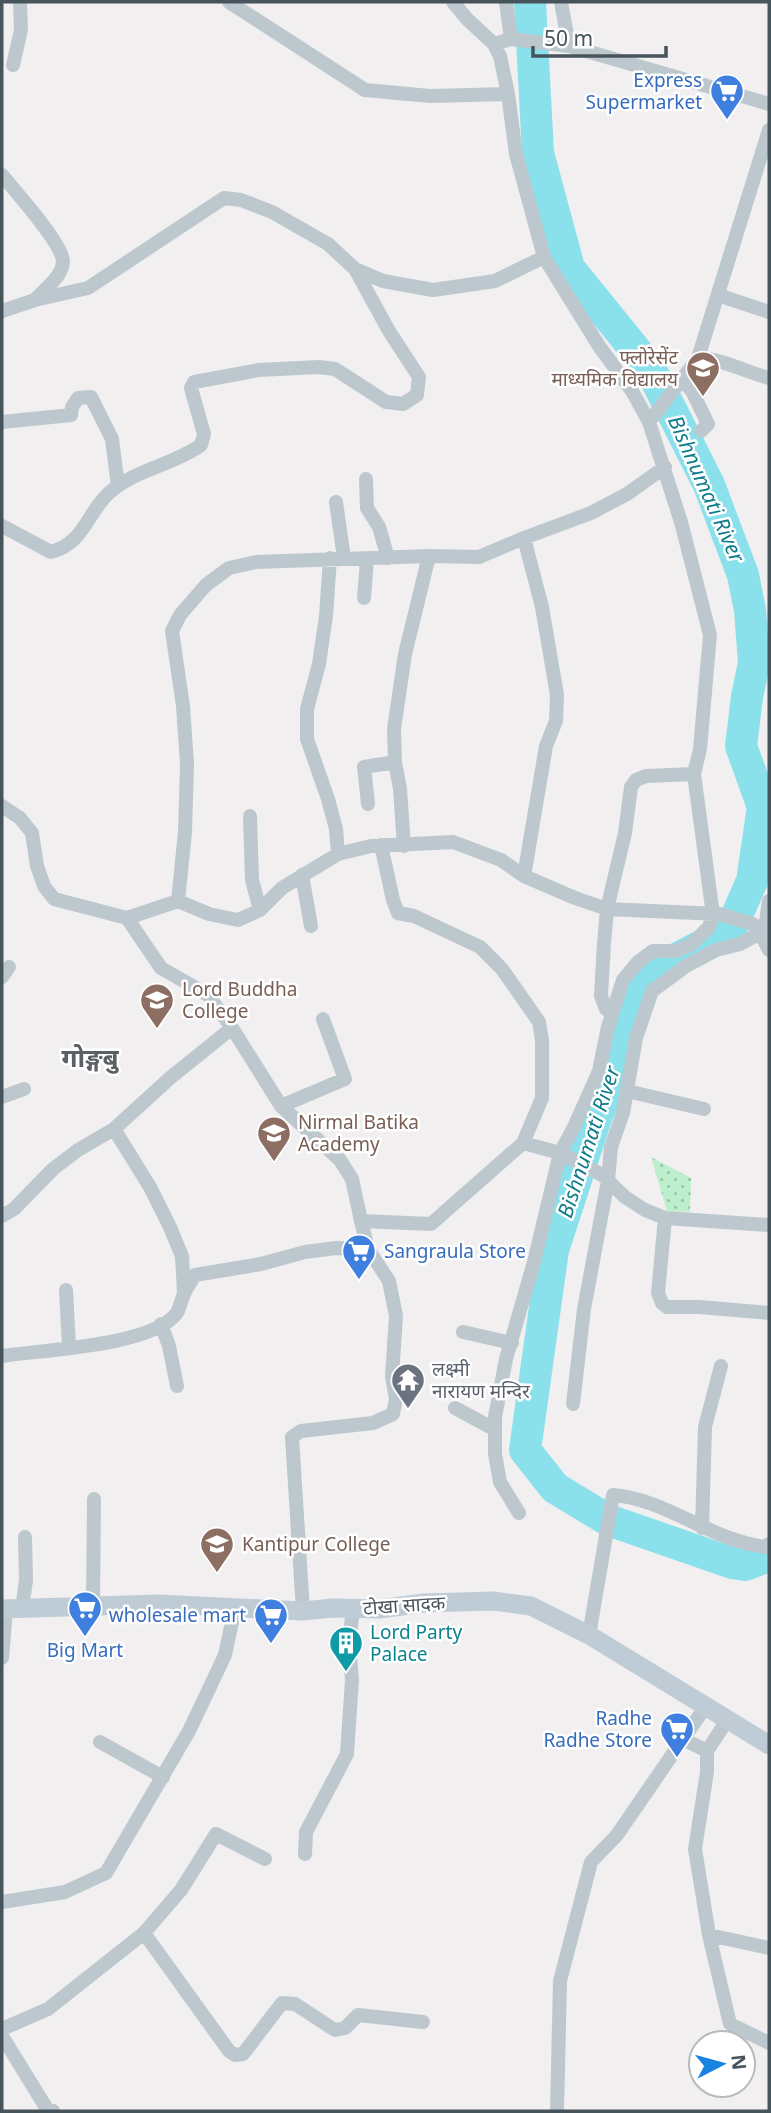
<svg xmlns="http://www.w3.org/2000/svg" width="771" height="2113" viewBox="0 0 771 2113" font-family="'Noto Sans','Noto Sans Devanagari',sans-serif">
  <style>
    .green { fill: url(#green-dots) }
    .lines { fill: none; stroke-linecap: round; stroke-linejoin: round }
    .river { stroke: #8ae1ec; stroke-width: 32 }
    .street { stroke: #bdc8ce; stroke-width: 14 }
    .secondary { stroke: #bfccd6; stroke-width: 19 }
    .labels { text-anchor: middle; stroke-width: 5; stroke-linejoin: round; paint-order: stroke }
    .shop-label { font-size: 19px; fill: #366cbe; stroke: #fff; text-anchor: end }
    .education-label { font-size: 19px; fill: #785e54; stroke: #fff; text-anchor: start }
    .worship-label { font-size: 19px; fill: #5b616d; stroke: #fff; text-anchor: start }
    .street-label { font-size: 19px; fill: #47545c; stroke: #fff }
    .culture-label { font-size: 19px; fill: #0d838f; stroke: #fff; text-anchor: start }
    .water-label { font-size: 21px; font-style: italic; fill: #0e7c8b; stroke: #fff }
    .district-label { font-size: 26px; font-weight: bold; fill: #5b6064; stroke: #fff }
  </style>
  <defs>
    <pattern id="green-dots" width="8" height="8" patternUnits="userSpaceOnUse" patternTransform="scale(1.75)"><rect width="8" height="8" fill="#bdefcc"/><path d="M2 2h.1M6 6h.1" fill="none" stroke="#9bc4a9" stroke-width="1.8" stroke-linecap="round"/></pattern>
  </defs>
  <rect width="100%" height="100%" fill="#f1efef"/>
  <!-- green -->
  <path class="green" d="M 651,1157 L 691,1178 L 690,1212 L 667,1211 Z"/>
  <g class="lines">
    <!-- river -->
    <path class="river" d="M 530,2 L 538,153 L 569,268 L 650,368 L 709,485 L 743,575 L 750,610 L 754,663 L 747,697 L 741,746 L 763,807 L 752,881 L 730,931 L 640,978 L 623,1022 L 614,1078 L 597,1115 L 553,1250 L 525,1450 L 555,1488 L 608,1520 L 732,1563 L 745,1565 L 769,1556"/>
    <!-- street -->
    <path class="street" d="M 229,2 L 365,90 L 430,96 L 508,94
      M 453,2 L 467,19 L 494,44 L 511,39 L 569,46 L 769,104
      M 506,2 L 511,39
      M 561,2 L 569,46
      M 494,44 L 500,56 L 508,94 L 516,154 L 544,257 L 599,346 L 632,391 L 649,422 L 681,522 L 710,635 L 700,749 L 694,774 L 713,915 L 709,927 L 692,944 L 676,951 L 653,951 L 638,962 L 623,980 L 608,1027 L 599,1071 L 574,1127 L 560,1153 L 534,1262 L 506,1359 L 495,1417 L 495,1454 L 500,1482 L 519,1513
      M 13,65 L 21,30 L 20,2
      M 2,175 C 15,191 62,243 63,261 C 63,276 44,290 35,300
      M 718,295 L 769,312
      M 2,311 L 35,300 L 88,288 L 224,198 L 241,200 L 272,212 L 328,244 L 355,269 L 383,281 L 433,290 L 495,281 L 544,257
      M 698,358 C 722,359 746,372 769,378
      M 683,380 L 692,391 L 708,424 L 701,431
      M 2,422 L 71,415 L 72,407 L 78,398 L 91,397 L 112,439 L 118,486
      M 649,422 L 698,358 L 769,130
      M 366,479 L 367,508 L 379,527 L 388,558
      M 336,502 L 344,558
      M 2,526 L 51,552 C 85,543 87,512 110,492 C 137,469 173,465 201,445 L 204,434 L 191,388 L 194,382 L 259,370 L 319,367 L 335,369 L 386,402 L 403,404 L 417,395 L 419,377 L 389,331 L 355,269
      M 524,538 L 542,607 L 557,695 L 556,721 L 546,746 L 524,876
      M 330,558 L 326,616 L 319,664 L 307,709 L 307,739 L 328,799 L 336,829 L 338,854
      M 364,598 L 367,559
      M 368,804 L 364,767 L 395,762
      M 2,806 L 20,818 L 32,833 L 37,866 L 44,886 L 54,899 L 127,918
      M 250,816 L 252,880 L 260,910
      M 381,845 L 393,900 L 398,913 L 414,916 L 480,947 L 502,969 L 539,1022 L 542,1040 L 542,1098 L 523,1143
      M 404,846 L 400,789 L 395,762 L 394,729 L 405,654 L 429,556
      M 302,875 L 311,926
      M 178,901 L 185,832 L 187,764 L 183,706 L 172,631 L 180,615 L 206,585 L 229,568 L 256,562 L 429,556 L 479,557 L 524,538 L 591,513 L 627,494 L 665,467
      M 760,933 L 769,950
      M 2,977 L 9,967
      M 613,1013 L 606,1009 L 601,996 L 604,943 L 607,909 L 625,833 L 631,787 L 636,780 L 646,776 L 694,774
      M 627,1091 L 704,1109
      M 2,1097 L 24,1089
      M 281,1106 L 345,1079 L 323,1019
      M 114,1129 L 150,1187 L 169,1225 L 182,1256 L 184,1292
      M 2,1216 L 14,1209 L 53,1169 L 78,1150 L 114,1129 L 170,1078 L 232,1028
      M 665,1218 L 658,1293 L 662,1303 L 667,1307 L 699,1307 L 769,1313
      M 361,1221 L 352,1179 L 340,1160 L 281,1106 L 232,1028 L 208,995 L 161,968 L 127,918 L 178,901 L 209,914 L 238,920 L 260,910 L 282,888 L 338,854 L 371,846 L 453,842 L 501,860 L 524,876 L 575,898 L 607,909 L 719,914 L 753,924 L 760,933 L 769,934
      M 66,1290 L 69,1347
      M 161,1324 L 169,1346 L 177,1386
      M 463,1332 L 512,1343
      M 2,1356 C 42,1350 151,1346 176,1314 C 180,1309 181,1300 184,1294 C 187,1287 191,1281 195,1275 L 261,1264 L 305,1252 L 336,1248 L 368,1249 L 361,1221 L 431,1224 L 523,1143 L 560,1153 L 602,1175 L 625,1197 L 645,1210 L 665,1218 L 769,1225
      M 573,1404 L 584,1309 L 608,1180 L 611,1147 L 623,1113 L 636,1038 L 652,991 L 686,966 L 716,950 L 740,944 L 760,933 L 766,921 L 769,901
      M 455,1408 L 494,1429
      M 702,1528 L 705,1427 L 721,1366
      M 93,1607 L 94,1499
      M 22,1609 L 26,1580 L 25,1537
      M 303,1611 L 292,1437 L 301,1431 L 373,1423 L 393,1414 L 396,1399 L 392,1376 L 396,1316 L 389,1281 L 368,1249
      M 589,1635 L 613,1495 C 667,1499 711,1541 766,1547 L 769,1544
      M 2,1658 L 6,1610
      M 683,1739 L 706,1706
      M 100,1742 L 163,1777
      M 707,1751 L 707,1772 L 695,1849 L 709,1935 L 730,2024 L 769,2043
      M 305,1854 L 306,1832 L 347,1754 L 352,1680 L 349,1643 L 353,1609
      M 2,1902 L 65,1892 L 106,1873 L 189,1731 L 225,1655 L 235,1608
      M 144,1933 L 229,2051 L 235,2055 L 243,2054 L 282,2003 L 295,2004 L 335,2030 L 345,2028 L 358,2015 L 423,2022
      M 709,1935 L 769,1948
      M 2,2029 L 48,2009 L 144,1933 L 181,1890 L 216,1834 L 265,1859
      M 2,2036 L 47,2109 L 53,2111
      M 557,2111 L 560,1981 L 591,1862 L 617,1835 L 683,1739 L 707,1751 L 728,1719"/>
    <!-- secondary -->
    <path class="secondary" d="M 2,1609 L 159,1604 L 303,1611 L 333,1608 L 379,1609 L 424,1603 L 493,1601 L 531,1606 L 589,1635 L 769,1745"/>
  </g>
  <!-- icons -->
  <defs>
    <g id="supermarket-pin" transform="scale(1.75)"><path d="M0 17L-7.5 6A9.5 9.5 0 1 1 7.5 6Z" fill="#3f7fe0" stroke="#fff"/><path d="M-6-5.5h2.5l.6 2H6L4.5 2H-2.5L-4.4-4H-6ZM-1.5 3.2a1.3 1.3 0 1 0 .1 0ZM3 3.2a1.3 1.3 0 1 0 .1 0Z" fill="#fff"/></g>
    <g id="school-pin" transform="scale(1.75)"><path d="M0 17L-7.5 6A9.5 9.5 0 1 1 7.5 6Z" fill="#8d6e63" stroke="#fff"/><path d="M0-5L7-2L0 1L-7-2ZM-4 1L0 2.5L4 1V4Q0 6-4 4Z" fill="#fff"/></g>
    <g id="university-pin" transform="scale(1.75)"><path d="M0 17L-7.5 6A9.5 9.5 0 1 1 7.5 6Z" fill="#8d6e63" stroke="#fff"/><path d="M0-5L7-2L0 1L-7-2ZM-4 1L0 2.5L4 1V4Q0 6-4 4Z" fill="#fff"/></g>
    <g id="temple-pin" transform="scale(1.75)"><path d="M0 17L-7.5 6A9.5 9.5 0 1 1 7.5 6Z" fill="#6b7280" stroke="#fff"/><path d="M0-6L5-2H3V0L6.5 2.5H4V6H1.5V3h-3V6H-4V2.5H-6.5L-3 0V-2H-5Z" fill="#fff"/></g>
    <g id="building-pin" transform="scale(1.75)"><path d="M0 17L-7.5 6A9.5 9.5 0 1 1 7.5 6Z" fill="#0f9aa8" stroke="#fff"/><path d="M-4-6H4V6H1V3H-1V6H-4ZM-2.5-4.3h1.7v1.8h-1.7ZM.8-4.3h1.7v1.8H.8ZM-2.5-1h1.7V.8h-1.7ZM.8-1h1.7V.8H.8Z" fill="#fff"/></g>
  </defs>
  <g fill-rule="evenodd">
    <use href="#supermarket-pin" x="727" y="91"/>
    <use href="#school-pin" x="703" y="368"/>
    <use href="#university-pin" x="157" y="1000"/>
    <use href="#school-pin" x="274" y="1133"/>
    <use href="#supermarket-pin" x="359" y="1251"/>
    <use href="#temple-pin" x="408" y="1380"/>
    <use href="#university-pin" x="217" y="1544"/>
    <use href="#supermarket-pin" x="85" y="1608"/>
    <use href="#supermarket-pin" x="271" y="1615"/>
    <use href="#building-pin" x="346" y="1643"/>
    <use href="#supermarket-pin" x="677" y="1729"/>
  </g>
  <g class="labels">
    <!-- shop labels -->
    <g class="shop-label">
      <text x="702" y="87">Express<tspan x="702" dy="22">Supermarket</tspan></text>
      <text x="384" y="1258" text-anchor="start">Sangraula Store</text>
      <text x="246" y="1622">wholesale mart</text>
      <text x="85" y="1657" text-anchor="middle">Big Mart</text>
      <text x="652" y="1725">Radhe<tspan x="652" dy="22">Radhe Store</tspan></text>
    </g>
    <!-- education labels -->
    <g class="education-label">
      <text x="678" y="364" text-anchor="end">फ्लोरेसेंट<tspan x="678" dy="22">माध्यमिक विद्यालय</tspan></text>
      <text x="182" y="996">Lord Buddha<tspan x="182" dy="22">College</tspan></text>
      <text x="298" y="1129">Nirmal Batika<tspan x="298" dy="22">Academy</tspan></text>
      <text x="242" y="1551">Kantipur College</text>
    </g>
    <!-- worship labels -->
    <g class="worship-label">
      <text x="432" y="1376">लक्ष्मी<tspan x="432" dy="22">नारायण मन्दिर</tspan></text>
    </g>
    <!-- street labels -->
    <g class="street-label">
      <text transform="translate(404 1605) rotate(-4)" y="7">टोखा सादक</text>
    </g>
    <!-- culture labels -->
    <g class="culture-label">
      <text x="370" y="1639">Lord Party<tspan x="370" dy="22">Palace</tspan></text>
    </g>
    <!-- water labels -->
    <g class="water-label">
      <text transform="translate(706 489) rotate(66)" y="7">Bishnumati River</text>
      <text transform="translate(589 1142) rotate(-72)" y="7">Bishnumati River</text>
    </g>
    <!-- district labels -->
    <g class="district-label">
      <text x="90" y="1067">गोङ्गबु</text>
    </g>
  </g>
  <!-- border -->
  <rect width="771" height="2113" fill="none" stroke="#47545c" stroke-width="7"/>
  <!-- north arrow -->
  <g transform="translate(722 2064) rotate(84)"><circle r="33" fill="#ffffff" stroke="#b5bbbe" stroke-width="2"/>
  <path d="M0-5L12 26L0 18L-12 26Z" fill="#1983e0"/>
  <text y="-10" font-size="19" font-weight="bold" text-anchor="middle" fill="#47545c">N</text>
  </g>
  <!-- scale -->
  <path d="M533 46v10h133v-10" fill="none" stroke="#47545c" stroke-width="3.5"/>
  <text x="544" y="46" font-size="21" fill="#47545c" stroke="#ffffff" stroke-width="5" paint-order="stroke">50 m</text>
</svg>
